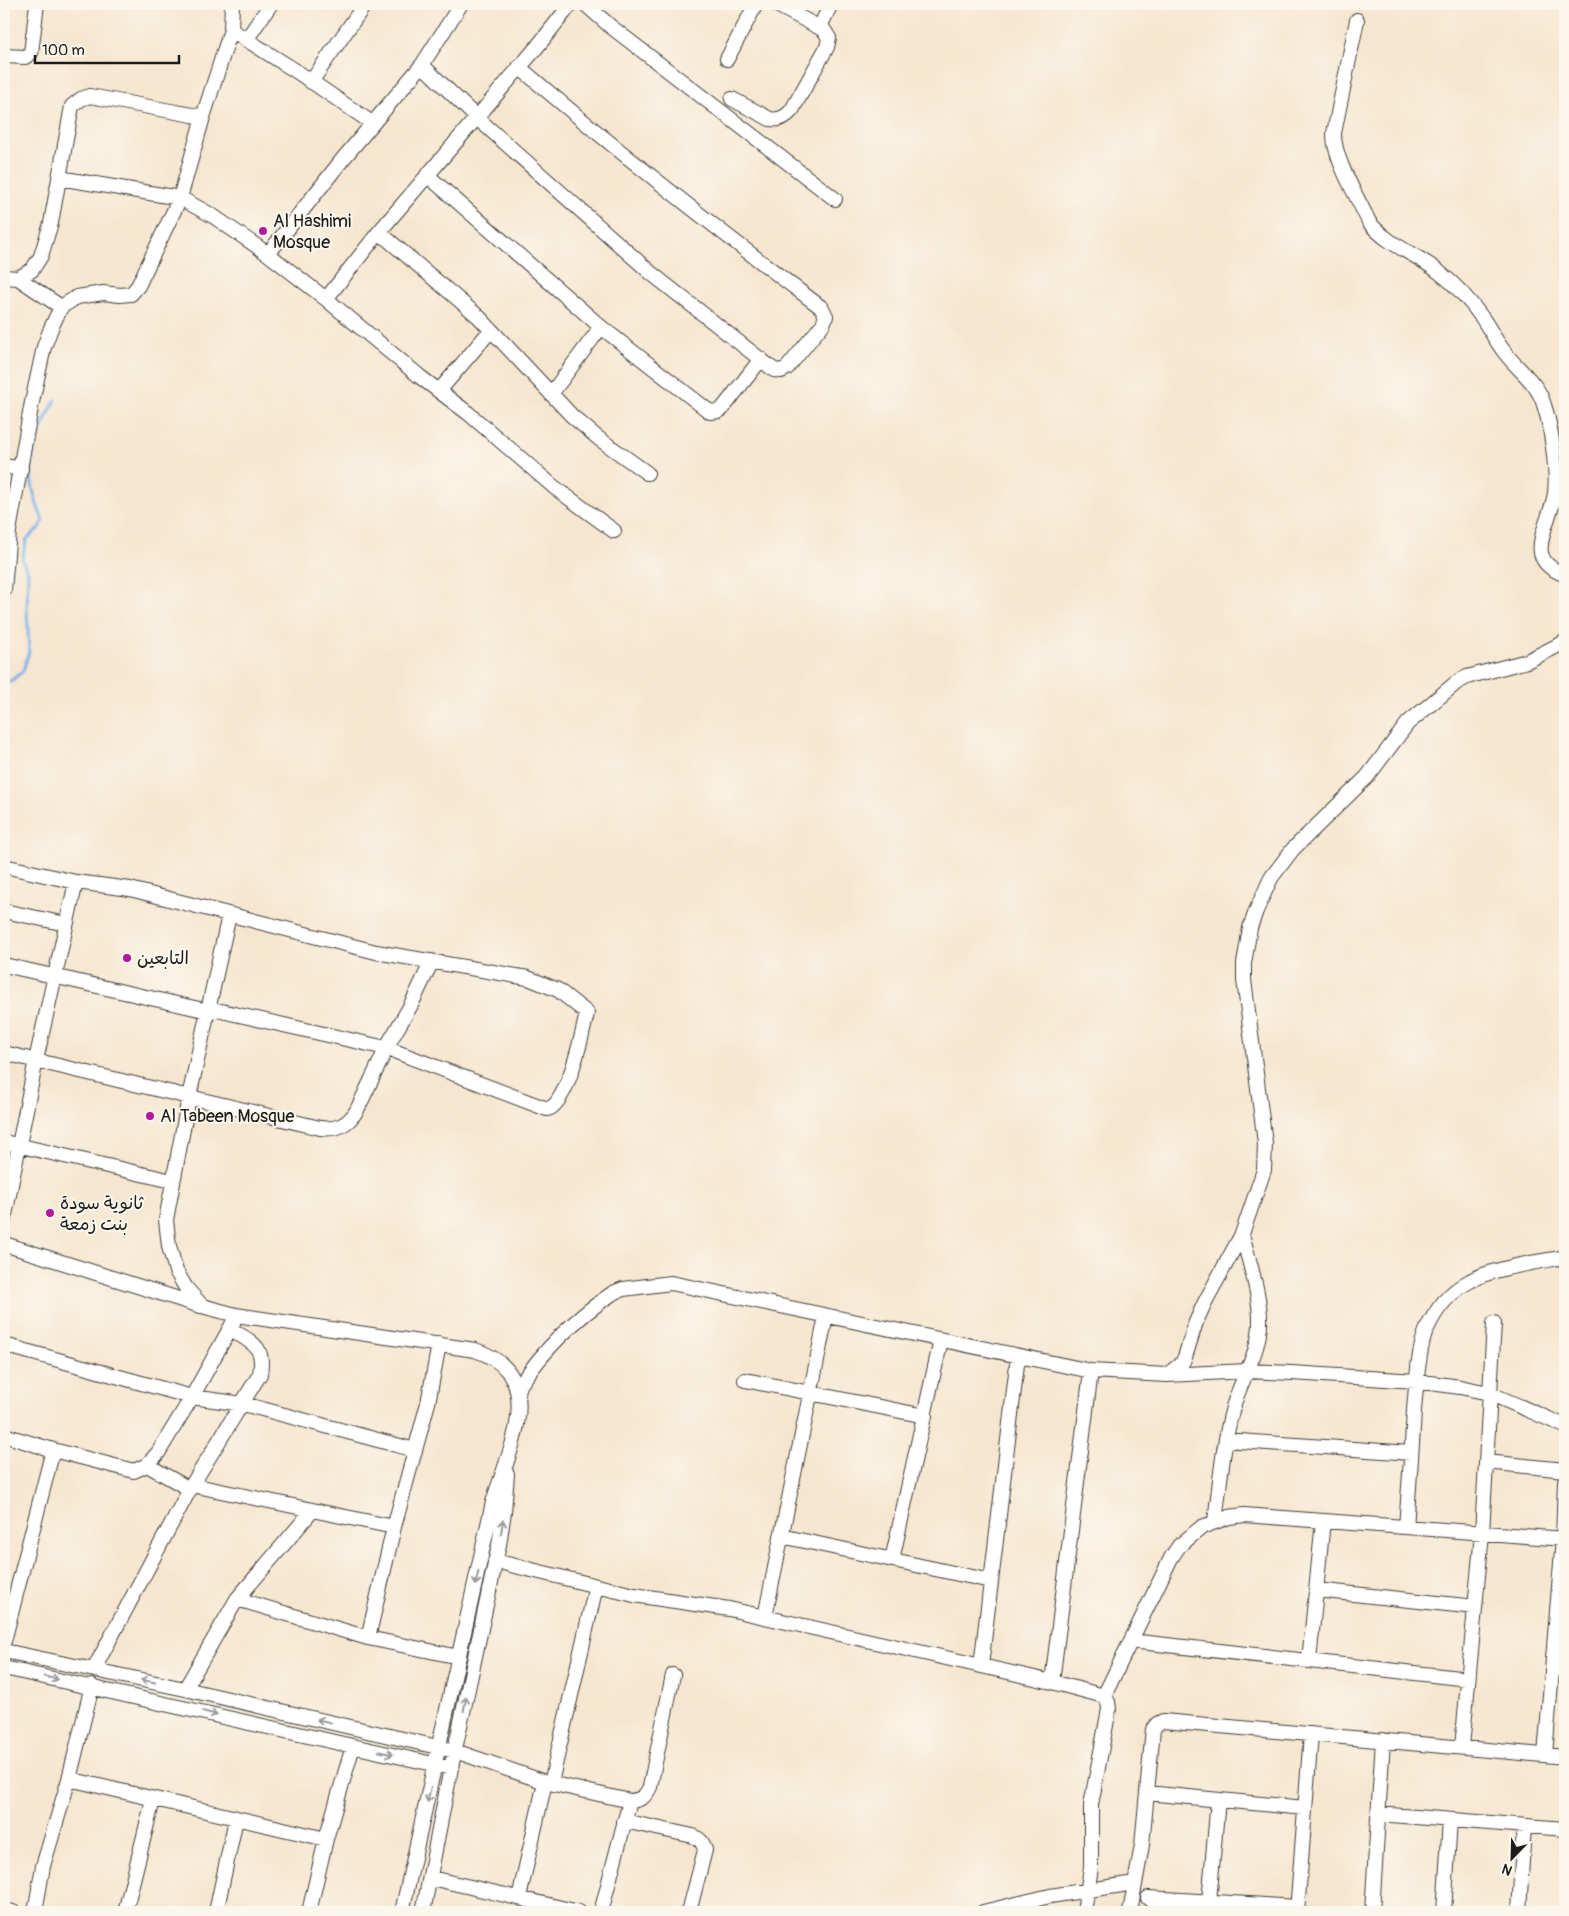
<svg xmlns="http://www.w3.org/2000/svg" width="1569" height="1916" viewBox="0 0 1569 1916" font-family="Pangolin,'Playpen Sans Arabic',sans-serif">
  <style>
    .lines { fill: none; stroke-linecap: round; stroke-linejoin: round }
    .stream { stroke: #7db4ed; stroke-width: 3 }
    .minor-casing { stroke: #3d3a37; stroke-width: 16 }
    .minor { stroke: #fff; stroke-width: 14 }
    .oneway { stroke: #999 }
    .poi-dot { fill: #b5179e; stroke: #fbf7ec; stroke-width: 2 }
    .labels { text-anchor: middle; stroke-width: 4; stroke-linejoin: round; paint-order: stroke }
    .poi-label { font-size: 18px; fill: #1c1c1c; stroke: #fbf7ec; text-anchor: start }
  </style>
  <rect width="100%" height="100%" fill="#fbf7ec"/>
  <filter id="ink" filterUnits="userSpaceOnUse"><feTurbulence type="fractalNoise" baseFrequency=".02" numOctaves="2"/><feDisplacementMap in="SourceGraphic" scale="10" xChannelSelector="R" yChannelSelector="G"/><feConvolveMatrix kernelMatrix="1 2 1 2 8 2 1 2 1" color-interpolation-filters="sRGB"/></filter>
  <filter id="wash" filterUnits="userSpaceOnUse"><feTurbulence type="fractalNoise" baseFrequency=".0096" numOctaves="4" result="noise"/><feDisplacementMap in="SourceGraphic" scale="20" xChannelSelector="R" yChannelSelector="G"/><feGaussianBlur stdDeviation="1.12" result="paint"/><feColorMatrix in="noise" values="0 0 0 0 0 0 0 0 0 0 0 0 0 0 0 0 0 1.4 0 .05"/><feComposite in="paint" operator="in"/></filter>
  <g filter="url(#wash)">
    <rect width="100%" height="100%" fill="#f6e6cf"/>
    <g class="lines">
      <!-- stream -->
      <path class="stream" d="M 4,680 L 11,681 L 23,671 L 29,651 L 27,611 L 28,572 L 22,560 L 24,550 L 27,539 L 38,529 L 43,521 C 37,506 31,489 31,472 C 30,448 44,421 56,400"/>
    </g>
  </g>
  <g filter="url(#ink)">
    <g class="lines">
      <!-- minor casing -->
      <g class="minor-casing">
        <path id="minor" d="M 585,4 L 610,26 L 835,199
          M 1357,20 L 1334,133 C 1333,158 1358,198 1369,222 C 1387,245 1417,254 1439,272 C 1456,285 1471,302 1483,319 C 1491,331 1497,343 1506,354 C 1519,371 1538,383 1544,405 C 1551,425 1559,478 1554,498 C 1551,514 1538,538 1541,553 C 1544,566 1554,570 1565,575
          M 820,27 L 831,4
          M 231,30 L 296,71 L 372,123
          M 246,40 L 271,4
          M 4,56 L 25,57 L 31,53 L 37,4
          M 727,59 L 756,4
          M 422,65 L 476,117 L 651,273 L 774,370 L 781,371 L 787,368 L 823,324 L 826,316 L 822,308 C 718,230 618,152 519,67
          M 311,82 L 365,4
          M 732,99 L 770,119 C 779,121 786,117 792,110 L 827,47 L 829,38 L 824,30 L 775,4
          M 427,175 L 601,327 L 710,412 L 719,411 L 723,408 L 761,359
          M 59,178 L 180,198 L 213,216 L 268,254 L 326,299 L 419,376 L 468,413 L 554,487 L 614,531
          M 379,232 L 479,317 L 572,416 L 598,438 L 647,473
          M 268,254 L 342,160 L 422,65 L 461,4
          M 4,277 L 18,278 L 61,307
          M 18,278 L 32,270 L 41,256 L 51,223 L 72,106 L 81,99 L 90,96 L 203,117
          M 326,299 L 379,232 L 537,47 L 571,4
          M 439,391 L 491,330
          M 551,394 L 601,327
          M 4,466 L 21,469
          M 4,590 L 9,531 L 32,402 L 44,347 L 51,328 L 61,307 L 77,297 L 103,293 L 120,295 L 131,294 L 138,286 L 180,198 L 203,117 L 231,30 L 232,4
          M 4,866 L 76,882 L 130,889 L 376,952 L 528,978 L 558,990 L 587,1013 C 583,1031 567,1107 547,1109 L 386,1048 L 208,1008
          M 4,911 L 66,924
          M 229,915 L 189,1097 L 166,1220 L 169,1246 L 176,1271 L 186,1288 L 202,1306 L 236,1315 L 475,1350 C 550,1375 509,1450 493,1502 L 402,1912
          M 4,965 L 208,1011
          M 4,1053 L 320,1128 C 337,1130 348,1125 357,1110 L 390,1041 L 411,1005 L 432,961
          M 4,1142 L 172,1181
          M 4,1220 L 36,1060 L 76,882
          M 4,1244 L 201,1306
          M 4,1345 L 192,1397 L 243,1404 L 415,1450
          M 1167,1375 L 1182,1363 L 1185,1357 L 1196,1322 L 1205,1302 L 1242,1234 L 1264,1170 L 1265,1143 L 1244,980 L 1244,963 L 1250,928 L 1256,911 L 1271,878 L 1293,849 L 1367,777 L 1408,723 L 1456,683 L 1467,677 L 1527,661 L 1565,642
          M 745,1380 L 925,1416
          M 518,1388 C 544,1349 574,1319 613,1293 L 623,1289 L 671,1283 L 1091,1371 L 1167,1375 L 1247,1371 L 1292,1373 L 1416,1381 L 1460,1387 L 1489,1393 L 1565,1426
          M 4,1435 L 53,1450 L 134,1471 L 147,1465 L 158,1453 L 192,1397 L 233,1323
          M 1226,1440 L 1411,1453
          M 1486,1462 L 1565,1470
          M 147,1465 L 186,1487 L 192,1485 L 394,1527
          M 1215,1521 C 1220,1483 1223,1444 1233,1407 C 1241,1379 1259,1354 1260,1324 C 1261,1296 1249,1262 1242,1234
          M 1406,1527 C 1409,1488 1412,1449 1414,1410 C 1416,1389 1418,1350 1426,1331 C 1435,1310 1449,1292 1470,1281 C 1492,1268 1539,1262 1565,1257
          M 781,1536 L 991,1581
          M 892,1560 L 941,1340
          M 495,1561 L 634,1595 L 729,1609 L 1052,1682 L 1104,1696 L 1108,1702 L 1109,1709 L 1091,1805 L 1091,1868 L 1084,1912
          M 1316,1590 L 1475,1607
          M 237,1599 L 368,1638 L 459,1657
          M 765,1617 L 826,1316
          M 368,1638 L 394,1527 L 428,1403 L 439,1344
          M 4,1641 L 53,1450
          M 1131,1641 L 1468,1679
          M 4,1651 L 185,1689 L 455,1751 L 545,1782 L 630,1801 C 641,1800 645,1797 650,1787 L 673,1675
          M 1309,1661 L 1323,1521
          M 981,1666 L 1018,1356
          M 4,1668 L 451,1768
          M 94,1669 L 192,1485 L 260,1374 C 265,1345 252,1343 230,1329
          M 1052,1682 L 1091,1371
          M 185,1689 L 237,1599 L 312,1511
          M 1104,1696 L 1171,1558 L 1179,1546 L 1202,1527 L 1229,1517 L 1244,1515 L 1565,1539
          M 1462,1747 L 1482,1533 L 1494,1323
          M 1545,1755 L 1563,1539 L 1565,1481
          M 69,1779 L 326,1839
          M 551,1783 L 596,1586
          M 1147,1793 L 1305,1808
          M 1378,1814 L 1565,1829
          M 624,1821 L 693,1836 C 700,1839 703,1842 705,1850 L 689,1912
          M 431,1878 L 579,1912
          M 519,1898 L 545,1782
          M 1148,1898 L 1297,1907
          M 1149,1899 L 1169,1912
          M 1209,1902 L 1218,1800
          M 4,1910 L 13,1912
          M 35,1912 L 43,1866 L 69,1779 L 92,1686
          M 125,1912 L 153,1800
          M 216,1912 L 236,1819
          M 309,1912 L 326,1839 L 353,1746
          M 423,1912 L 451,1768 L 499,1545 L 504,1512 L 507,1474
          M 601,1912 L 630,1801
          M 983,1912 L 1050,1896 L 1135,1883
          M 1130,1912 L 1142,1845 L 1153,1729 L 1157,1724 L 1163,1721 L 1565,1757
          M 1297,1912 L 1311,1734
          M 1372,1912 L 1383,1740
          M 1444,1912 L 1450,1820
          M 1519,1912 L 1524,1826"/>
      </g>
      <!-- minor -->
      <use href="#minor" class="minor"/>
    </g>
    <!-- one-way arrows -->
    <defs><path id="oneway-shaft" d="M-6 0H5M1.5-3L5.5 0L1.5 3" fill="none" stroke-width="1.6" stroke-linecap="round" stroke-linejoin="round" transform="scale(1.25)"/></defs>
    <g class="oneway">
      <use href="#oneway-shaft" transform="translate(502 1527) rotate(-81)"/>
      <use href="#oneway-shaft" transform="translate(477 1578) rotate(102)"/>
      <use href="#oneway-shaft" transform="translate(51 1678) rotate(12)"/>
      <use href="#oneway-shaft" transform="translate(148 1681) rotate(-168)"/>
      <use href="#oneway-shaft" transform="translate(465 1704) rotate(-78)"/>
      <use href="#oneway-shaft" transform="translate(210 1713) rotate(13)"/>
      <use href="#oneway-shaft" transform="translate(324 1721) rotate(-167)"/>
      <use href="#oneway-shaft" transform="translate(386 1753) rotate(13)"/>
      <use href="#oneway-shaft" transform="translate(429 1795) rotate(103)"/>
    </g>
  </g>
  <!-- markers -->
  <g class="poi-dot">
    <circle cx="263" cy="231" r="5"/>
    <circle cx="127" cy="958" r="5"/>
    <circle cx="150" cy="1116" r="5"/>
    <circle cx="50" cy="1213" r="5"/>
  </g>
  <g class="labels">
    <!-- poi labels -->
    <g class="poi-label">
      <text x="273" y="227">Al Hashimi<tspan x="273" dy="21">Mosque</tspan></text>
      <text x="137" y="964">التابعين</text>
      <text x="160" y="1122">Al Tabeen Mosque</text>
      <text x="60" y="1209">ثانوية سودة<tspan x="60" dy="21">بنت زمعة</tspan></text>
    </g>
  </g>
  <!-- margin -->
  <rect width="1569" height="1916" fill="none" stroke="#fbf7ec" stroke-width="20"/>
  <!-- north arrow -->
  <g transform="translate(1512 1858) rotate(203)" stroke="#fbf7ec" stroke-width="4" paint-order="stroke">
  <path d="M0-4L9 19L0 12L-9 19Z" fill="#1c1c1c"/>
  <text y="-8" font-size="14" font-weight="bold" text-anchor="middle" fill="#1c1c1c">N</text>
  </g>
  <!-- scale -->
  <path d="M35 55v8h144v-8" fill="none" stroke="#1c1c1c" stroke-width="2.5"/>
  <text x="42" y="55" font-size="15" fill="#1c1c1c" stroke="#fbf7ec" stroke-width="4" paint-order="stroke">100 m</text>
</svg>
